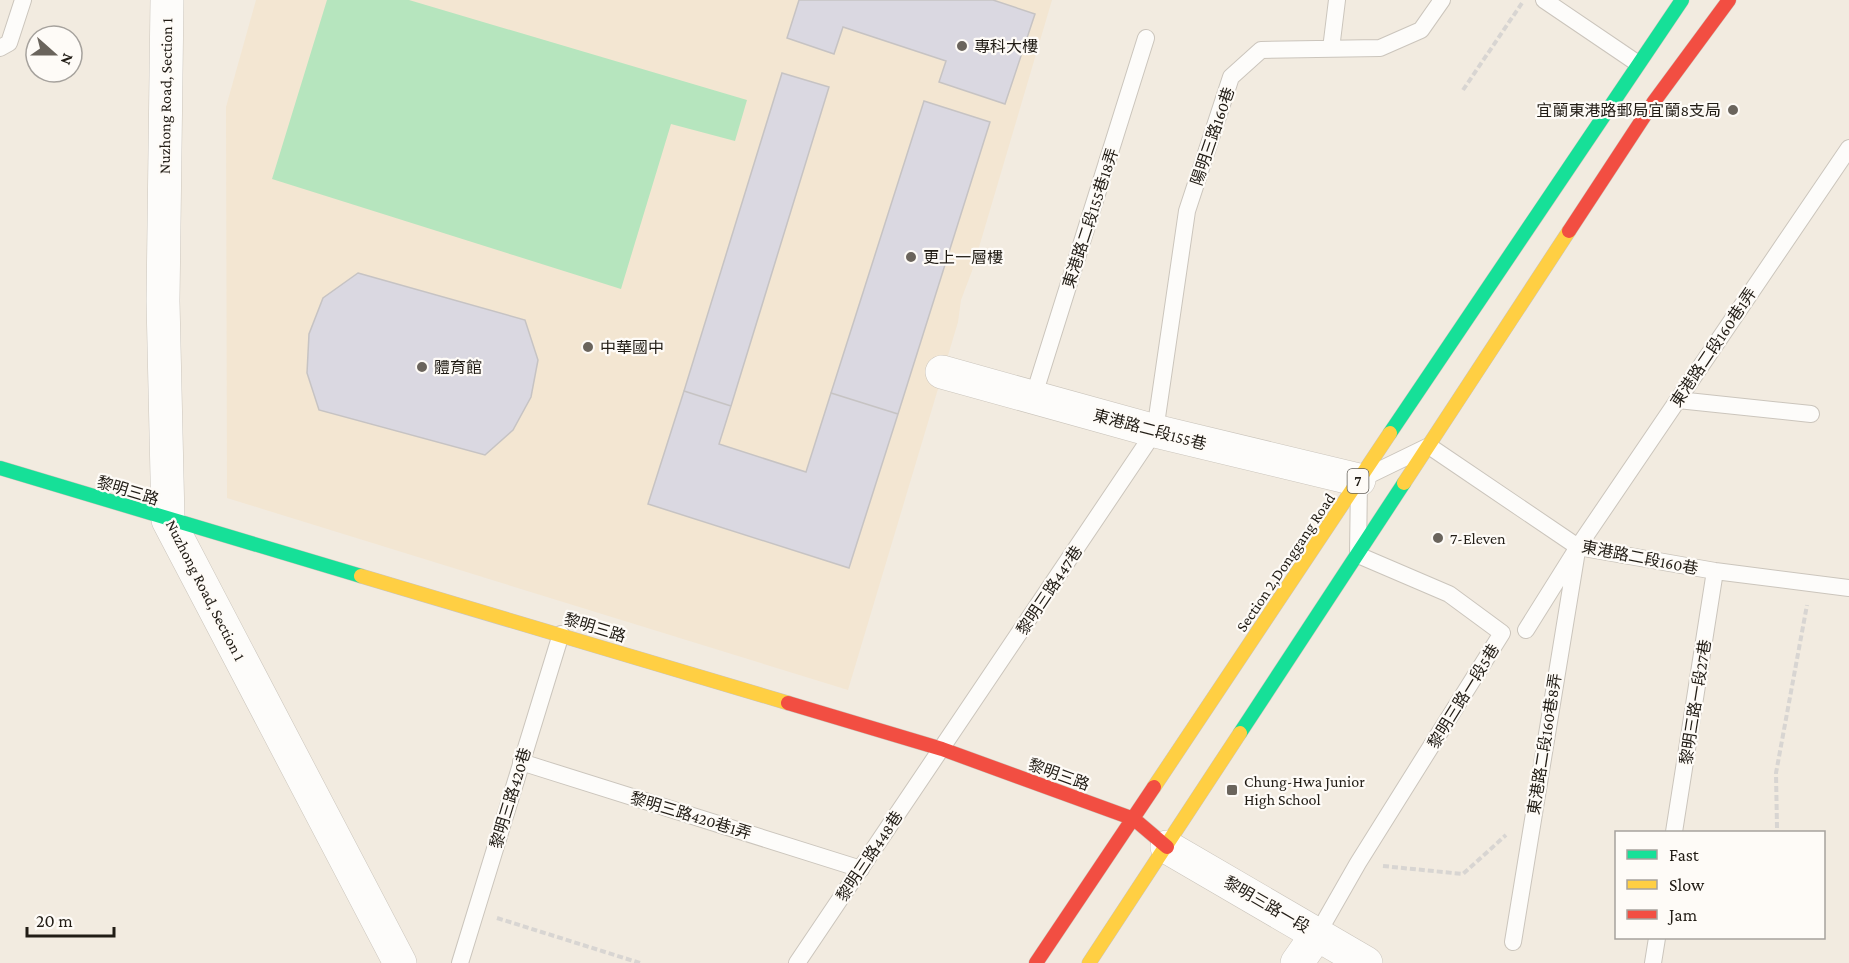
<svg xmlns="http://www.w3.org/2000/svg" width="1849" height="963" viewBox="0 0 1849 963" font-family="'Crimson Pro','Noto Sans TC',serif">
  <style>
    .built { fill: #f3e6d2 }
    .green { fill: #b6e5be }
    .building { fill: #dad8e1; stroke: #c6c3c3; stroke-width: 1.5 }
    .lines { fill: none; stroke-linecap: round; stroke-linejoin: round }
    .lane-casing { stroke: #cbc5bc; stroke-width: 18 }
    .street-casing { stroke: #cbc5bc; stroke-width: 34 }
    .fast-casing { stroke: #cbc5bc; stroke-width: 15 }
    .slow-casing { stroke: #cbc5bc; stroke-width: 15 }
    .jam-casing { stroke: #cbc5bc; stroke-width: 15 }
    .path { stroke: #d8d5d2; stroke-width: 4; stroke-dasharray: 6 3; stroke-linecap: butt }
    .lane { stroke: #fdfcfa; stroke-width: 16 }
    .street { stroke: #fdfcfa; stroke-width: 33 }
    .fast { stroke: #16e098; stroke-width: 14 }
    .slow { stroke: #ffcf43; stroke-width: 14 }
    .jam { stroke: #f24e42; stroke-width: 14 }
    .poi-dot { fill: #6a645c; stroke: #fefbf7; stroke-width: 2 }
    .labels { text-anchor: middle; stroke-width: 4.5; stroke-linejoin: round; paint-order: stroke }
    .shield { fill: #fefbf7; stroke: #635f59; stroke-width: 1.5 }
    .shield-label { font-size: 15px; font-weight: bold; fill: #211c15 }
    .poi-label { font-size: 16px; fill: #211c15; stroke: #fefbf7; text-anchor: start }
    .street-label { font-size: 16px; fill: #211c15; stroke: #fefbf7 }
  </style>
  <rect width="100%" height="100%" fill="#f2ebe0"/>
  <!-- built -->
  <path class="built" d="M 256,0 L 1052,0 L 972,271 L 961,300 L 958,322 L 848,690 L 227,498 L 226,107 Z"/>
  <!-- green -->
  <path class="green" d="M 327,0 L 409,0 L 747,100 L 735,141 L 671,124 L 621,289 L 272,179 Z"/>
  <!-- building -->
  <path class="building" d="M 799,0 L 993,0 L 1035,14 L 1005,104 L 939,82 L 946,61 L 843,27 L 834,54 L 787,38 Z
    M 782,73 L 829,87 L 731,406 L 684,391 Z
    M 924,101 L 990,122 L 898,414 L 831,393 Z
    M 358,273 L 525,320 L 538,360 L 531,397 L 513,430 L 485,455 L 319,410 L 307,373 L 309,334 L 323,298 Z
    M 684,391 L 731,406 L 719,444 L 806,472 L 831,393 L 898,414 L 849,568 L 648,504 Z"/>
  <g class="lines">
    <!-- lane casing -->
    <g class="lane-casing">
      <path id="lane" d="M 1544,0 L 1637,63
        M 0,48 L 9,43 L 23,0
        M 1331,49 L 1337,0
        M 1033,398 L 1146,38
        M 1678,400 L 1811,414
        M 1526,630 L 1578,547 L 1849,148
        M 521,762 L 861,869
        M 1674,832 L 1715,571
        M 1318,933 L 1358,863 L 1502,633 L 1449,594 L 1358,555 L 1359,480 L 1429,446 L 1578,547 L 1715,571 L 1849,588
        M 1513,942 L 1576,557
        M 460,963 L 561,634
        M 797,963 L 1155,431 L 1187,211 L 1231,77 L 1261,50 L 1380,48 L 1421,30 L 1442,0
        M 1653,963 L 1657,938"/>
    </g>
    <!-- street casing -->
    <g class="street-casing">
      <path id="street" d="M 167,0 L 163,301 L 168,520 L 400,963
        M 942,372 L 1155,431 L 1359,480
        M 1167,847 L 1366,963
        M 1297,963 L 1318,933"/>
    </g>
    <!-- fast casing -->
    <g class="fast-casing">
      <path id="fast" d="M 1390,433 L 1682,0
        M 0,468 L 361,576
        M 1240,733 L 1404,483"/>
    </g>
    <!-- slow casing -->
    <g class="slow-casing">
      <path id="slow" d="M 1404,483 L 1569,231
        M 361,576 L 788,703
        M 1154,787 L 1390,433
        M 1089,963 L 1240,733"/>
    </g>
    <!-- jam casing -->
    <g class="jam-casing">
      <path id="jam" d="M 1569,231 L 1653,103 L 1729,0
        M 788,703 L 942,749 L 1134,819 L 1167,847
        M 1036,963 L 1154,787"/>
    </g>
    <!-- path -->
    <path class="path" d="M 1463,90 L 1522,3
      M 1777,828 L 1776,773 L 1807,605
      M 1383,866 L 1463,874 L 1506,835
      M 497,918 L 640,963"/>
    <!-- lane -->
    <use href="#lane" class="lane"/>
    <!-- street -->
    <use href="#street" class="street"/>
    <!-- fast -->
    <use href="#fast" class="fast"/>
    <!-- slow -->
    <use href="#slow" class="slow"/>
    <!-- jam -->
    <use href="#jam" class="jam"/>
  </g>
  <!-- markers -->
  <g class="poi-dot">
    <circle cx="962" cy="46" r="6"/>
    <circle cx="1733" cy="110" r="6"/>
    <circle cx="911" cy="257" r="6"/>
    <circle cx="588" cy="347" r="6"/>
    <circle cx="422" cy="367" r="6"/>
    <circle cx="1438" cy="538" r="6"/>
    <rect x="1226" y="784" width="12" height="12" rx="3"/>
  </g>
  <g class="labels">
    <!-- shield labels -->
    <rect class="shield" x="1347.5" y="469" width="21" height="24" rx="4.5"/>
    <g class="shield-label">
      <text x="1358" y="486">7</text>
    </g>
    <!-- poi labels -->
    <g class="poi-label">
      <text x="974" y="52">專科大樓</text>
      <text x="1721" y="116" text-anchor="end">宜蘭東港路郵局宜蘭8支局</text>
      <text x="923" y="263">更上一層樓</text>
      <text x="600" y="353">中華國中</text>
      <text x="434" y="373">體育館</text>
      <text x="1450" y="544">7-Eleven</text>
      <text x="1244" y="787">Chung-Hwa Junior<tspan x="1244" dy="18">High School</tspan></text>
    </g>
    <!-- street labels -->
    <g class="street-label">
      <text transform="translate(165 96) rotate(-89)" y="6">Nuzhong Road, Section 1</text>
      <text transform="translate(1212 136) rotate(-71)" y="6">陽明三路160巷</text>
      <text transform="translate(1090 218) rotate(-72)" y="6">東港路二段155巷18弄</text>
      <text transform="translate(1713 347) rotate(-56)" y="6">東港路二段160巷1弄</text>
      <text transform="translate(1150 429) rotate(15)" y="6">東港路二段155巷</text>
      <text transform="translate(128 490) rotate(17)" y="6">黎明三路</text>
      <text transform="translate(1640 557) rotate(11)" y="6">東港路二段160巷</text>
      <text transform="translate(1285 562) rotate(-56)" y="6">Section 2,Donggang Road</text>
      <text transform="translate(206 590) rotate(63)" y="6">Nuzhong Road, Section 1</text>
      <text transform="translate(1049 590) rotate(-56)" y="6">黎明三路447巷</text>
      <text transform="translate(595 627) rotate(17)" y="6">黎明三路</text>
      <text transform="translate(1463 696) rotate(-58)" y="6">黎明三路一段5巷</text>
      <text transform="translate(1695 702) rotate(-81)" y="6">黎明三路一段27巷</text>
      <text transform="translate(1544 744) rotate(-81)" y="6">東港路二段160巷8弄</text>
      <text transform="translate(1059 774) rotate(20)" y="6">黎明三路</text>
      <text transform="translate(510 798) rotate(-73)" y="6">黎明三路420巷</text>
      <text transform="translate(691 815) rotate(17)" y="6">黎明三路420巷1弄</text>
      <text transform="translate(869 856) rotate(-56)" y="6">黎明三路448巷</text>
      <text transform="translate(1267 904) rotate(30)" y="6">黎明三路一段</text>
    </g>
  </g>
  <!-- legend -->
  <rect x="1615" y="831" width="210" height="108" fill="#fefbf7" stroke="#a6a29d" stroke-width="1.5"/>
  <rect x="1627" y="850" width="30" height="9" fill="#16e098" stroke="#a6a29d" stroke-width="1.5"/>
  <text x="1669" y="861" font-size="18" fill="#211c15">Fast</text>
  <rect x="1627" y="880" width="30" height="9" fill="#ffcf43" stroke="#a6a29d" stroke-width="1.5"/>
  <text x="1669" y="891" font-size="18" fill="#211c15">Slow</text>
  <rect x="1627" y="910" width="30" height="9" fill="#f24e42" stroke="#a6a29d" stroke-width="1.5"/>
  <text x="1669" y="921" font-size="18" fill="#211c15">Jam</text>
  <!-- north arrow -->
  <g transform="translate(54 54) rotate(111)"><circle r="28" fill="#fefbf7" stroke="#a6a29d" stroke-width="1.5"/>
  <path d="M0-4.5L10 22L0 15L-10 22Z" fill="#6a645c"/>
  <text y="-9" font-size="16" font-weight="bold" text-anchor="middle" fill="#211c15">N</text>
  </g>
  <!-- scale -->
  <path d="M27 927v9h87v-9" fill="none" stroke="#211c15" stroke-width="3"/>
  <text x="36" y="927" font-size="18" fill="#211c15" stroke="#fefbf7" stroke-width="4.5" paint-order="stroke">20 m</text>
</svg>
